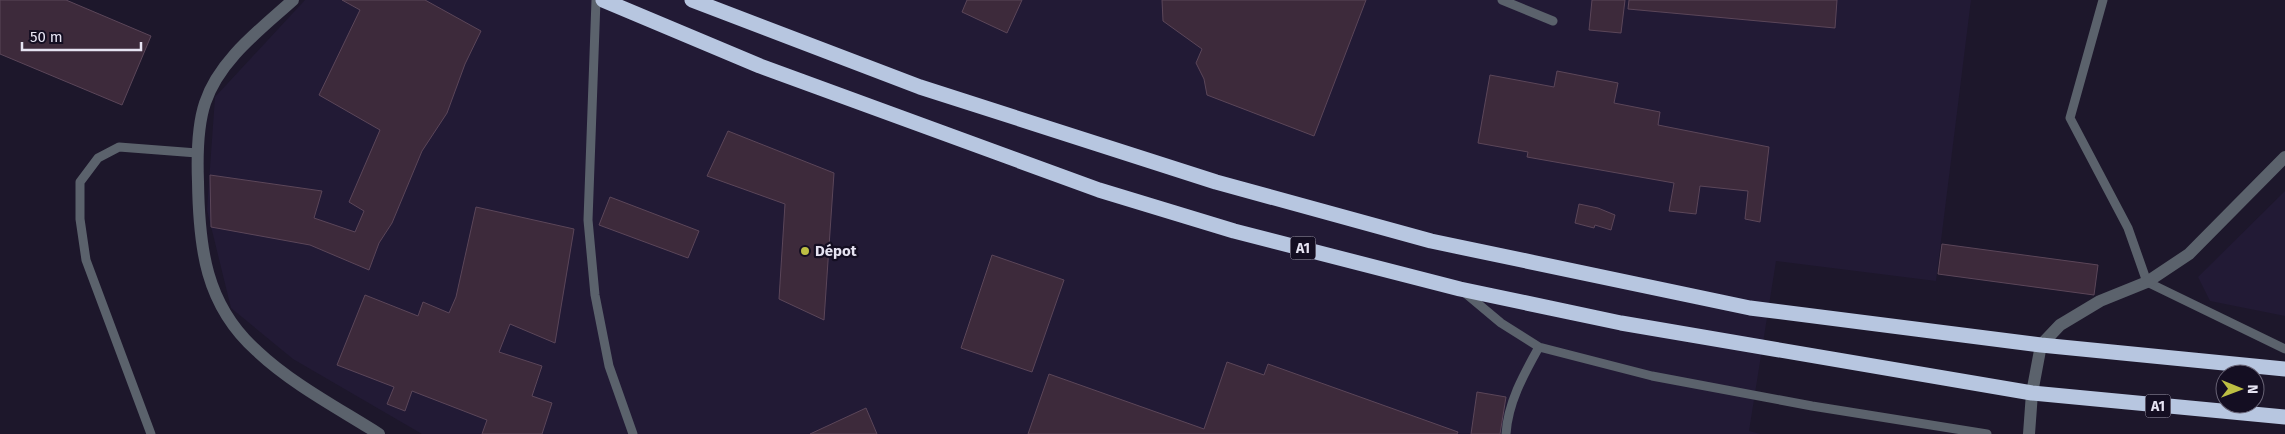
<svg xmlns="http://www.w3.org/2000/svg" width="2285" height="434" viewBox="0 0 2285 434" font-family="'Fira Sans',sans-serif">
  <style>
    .built { fill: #221a35 }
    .building { fill: #3d2a3b; stroke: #5b4659 }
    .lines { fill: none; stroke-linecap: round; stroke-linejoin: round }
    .lane { stroke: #5b626c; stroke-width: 9 }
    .street { stroke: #5b626c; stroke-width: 12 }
    .highway { stroke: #b7c6e0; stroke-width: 15 }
    .poi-dot { fill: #bdbf43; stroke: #140e22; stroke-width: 2 }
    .labels { text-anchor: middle; stroke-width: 4.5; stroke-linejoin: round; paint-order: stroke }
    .shield { fill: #140e22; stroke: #a7a3b4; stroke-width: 1 }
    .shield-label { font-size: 14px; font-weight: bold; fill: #e6e3f2 }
    .poi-label { font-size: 15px; font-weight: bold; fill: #e6e3f2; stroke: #140e22; text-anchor: start }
  </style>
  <rect width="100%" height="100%" fill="#1d172b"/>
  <!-- built -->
  <path class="built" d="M 305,0 L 1971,0 L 1936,281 L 1776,261 L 1749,431 L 1761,434 L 422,434 L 293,359 L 231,308 L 207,210 L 215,97 Z
    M 2285,191 L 2285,316 L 2210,301 L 2198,277 Z"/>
  <!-- building -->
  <path class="building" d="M 0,0 L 66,0 L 151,36 L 122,105 L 0,54 Z
    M 342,0 L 425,0 L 481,31 L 465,64 L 447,113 L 422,151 L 392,223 L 379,243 L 369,270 L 310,245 L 211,227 L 210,175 L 322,191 L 314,218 L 355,232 L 364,211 L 349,202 L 380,130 L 319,95 L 360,10 Z
    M 967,0 L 1022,0 L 1007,33 L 962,12 Z
    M 1162,0 L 1366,0 L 1314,136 L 1207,95 L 1204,79 L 1196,63 L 1202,49 L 1163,21 Z
    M 1592,0 L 1625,0 L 1621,33 L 1589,30 Z
    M 1629,0 L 1837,0 L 1835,28 L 1628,9 Z
    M 1557,71 L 1618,83 L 1614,103 L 1660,112 L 1658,125 L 1769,147 L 1760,222 L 1745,219 L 1748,191 L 1700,186 L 1696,214 L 1669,211 L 1674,183 L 1527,157 L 1528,152 L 1478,143 L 1490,75 L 1554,87 Z
    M 728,131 L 834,173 L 824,320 L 779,299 L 785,204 L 707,176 Z
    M 610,197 L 699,231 L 688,258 L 599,225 Z
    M 1579,204 L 1598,208 L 1615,215 L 1611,230 L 1595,225 L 1594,228 L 1575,223 Z
    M 476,207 L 574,229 L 555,343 L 510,324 L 499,352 L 542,366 L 532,396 L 552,403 L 542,434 L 482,434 L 487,420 L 412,391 L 405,411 L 387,404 L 394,387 L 337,365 L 365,295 L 418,316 L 423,302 L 449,313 L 456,297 Z
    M 1942,244 L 2098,265 L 2094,295 L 1938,274 Z
    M 992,255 L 1064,280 L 1032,372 L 961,348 Z
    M 1227,362 L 1264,375 L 1268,364 L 1458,432 L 1457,434 L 1028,434 L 1049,374 L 1204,429 Z
    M 1477,392 L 1506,397 L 1500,434 L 1471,434 Z
    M 866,408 L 877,434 L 810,434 Z"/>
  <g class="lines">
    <!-- lane -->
    <path class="lane" d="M 596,0 L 588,220 L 595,295 L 609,366 L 633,434
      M 1502,0 L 1553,21
      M 2103,0 L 2070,118 L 2128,228 L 2147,282 L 2285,349
      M 1464,292 L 1501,323 L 1539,347 L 1652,376 L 1812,406 L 1987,434
      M 151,434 L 86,260 L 80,219 L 80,182 L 98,158 L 119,147 L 197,153
      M 1506,434 C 1508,402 1524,374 1539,347"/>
    <!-- street -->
    <path class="street" d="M 293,0 C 261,29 219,60 205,103 C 197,127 197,156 198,182 C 199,247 205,305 257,351 C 292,384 338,408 379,434
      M 2029,434 L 2032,393 L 2041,345 L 2060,325 L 2100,301 L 2147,282 L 2189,254 L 2285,157"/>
    <!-- highway -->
    <path class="highway" d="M 603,0 L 760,66 L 1099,190 L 1234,231 L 1460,289 L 1621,323 L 2032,393 L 2285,417
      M 692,0 L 920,87 L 1216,182 L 1431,241 L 1750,308 L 2041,345 L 2285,369"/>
  </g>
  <!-- markers -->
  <circle class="poi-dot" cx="805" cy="251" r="5"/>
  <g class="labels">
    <!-- shield labels -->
    <g class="shield">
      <rect x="1290.5" y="236.5" width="25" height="23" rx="4"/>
      <rect x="2145.5" y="394.5" width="25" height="23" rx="4"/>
    </g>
    <g class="shield-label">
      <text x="1303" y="253">A1</text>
      <text x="2158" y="411">A1</text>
    </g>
    <!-- poi labels -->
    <g class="poi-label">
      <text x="815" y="256">Dépot</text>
    </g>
  </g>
  <!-- north arrow -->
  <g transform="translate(2240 389) rotate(91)"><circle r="24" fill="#140e22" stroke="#686375"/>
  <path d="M0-4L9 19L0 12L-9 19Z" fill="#bdbf43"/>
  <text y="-8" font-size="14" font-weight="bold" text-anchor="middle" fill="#e6e3f2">N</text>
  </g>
  <!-- scale -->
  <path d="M22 42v8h119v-8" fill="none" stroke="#e6e3f2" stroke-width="2.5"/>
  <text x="30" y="42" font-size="15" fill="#e6e3f2" stroke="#140e22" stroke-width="4" paint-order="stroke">50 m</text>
</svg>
